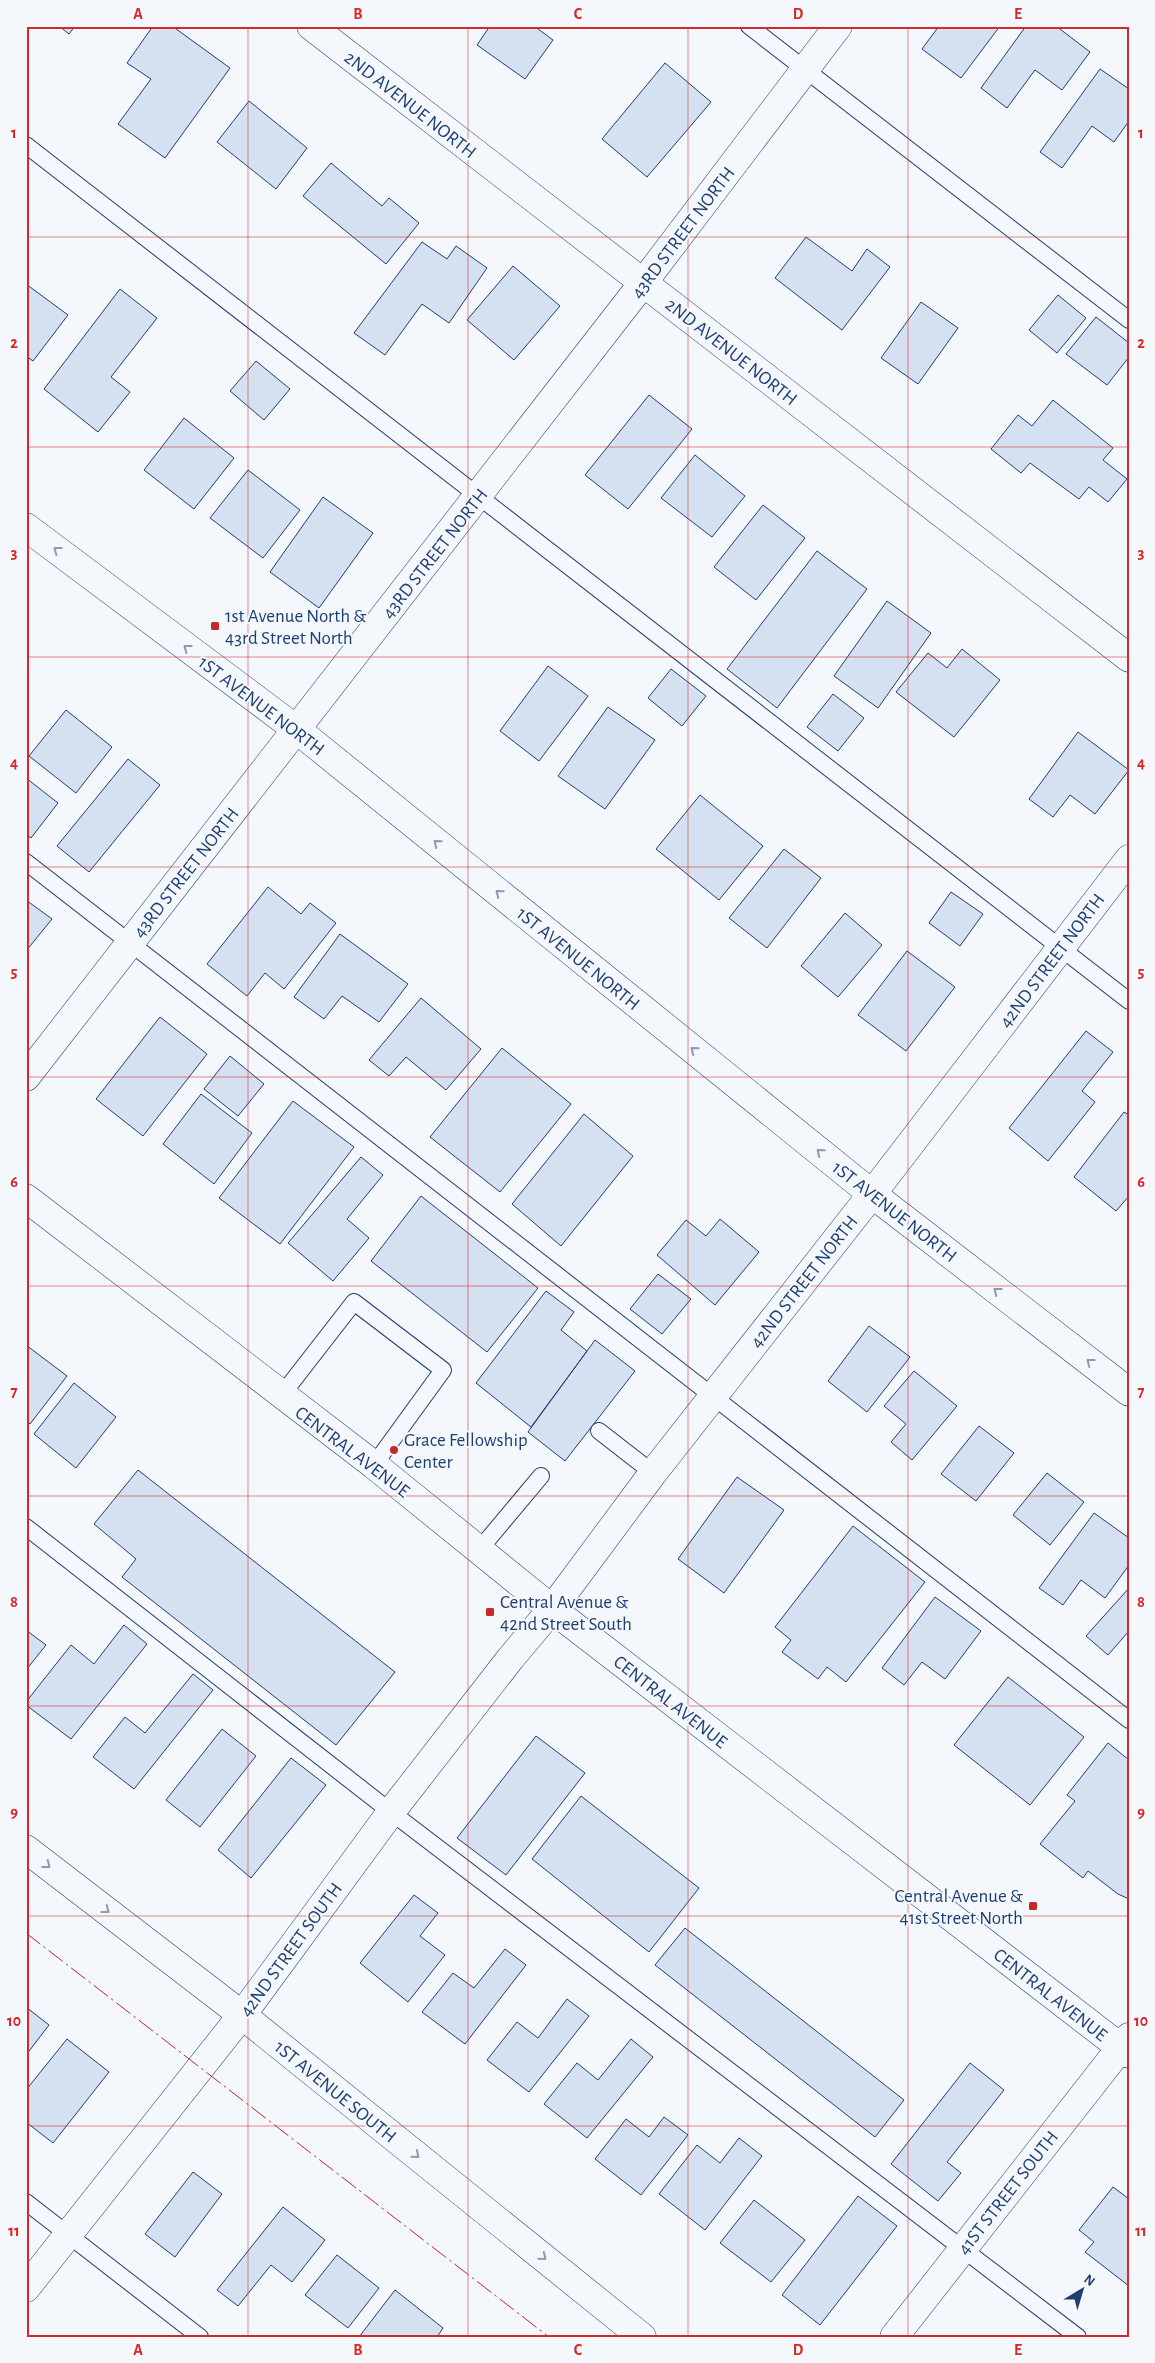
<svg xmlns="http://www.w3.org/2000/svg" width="1155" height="2363" viewBox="0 0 1155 2363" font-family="'Alegreya Sans',sans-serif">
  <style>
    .building { fill: #d5e0f0; stroke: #1d3f73 }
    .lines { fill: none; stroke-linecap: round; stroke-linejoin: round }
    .lane-casing { stroke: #1d3f73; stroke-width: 18 }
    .street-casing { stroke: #1d3f73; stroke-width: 29 }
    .secondary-casing { stroke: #1d3f73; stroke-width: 29 }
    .primary-casing { stroke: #1d3f73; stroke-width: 29 }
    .lane { stroke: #f4f7fb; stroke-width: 16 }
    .street { stroke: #f4f7fb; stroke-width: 28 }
    .secondary { stroke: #f4f7fb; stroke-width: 28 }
    .primary { stroke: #f4f7fb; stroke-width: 28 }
    .power { stroke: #c62828; stroke-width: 1; stroke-dasharray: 18 4 2.5 4; stroke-linecap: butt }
    .oneway { stroke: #889bb7 }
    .grid { fill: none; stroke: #d62828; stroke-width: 1; stroke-opacity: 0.55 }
    .poi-dot { fill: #c62828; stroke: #f4f7fb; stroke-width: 2 }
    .labels { text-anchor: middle; stroke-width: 4; stroke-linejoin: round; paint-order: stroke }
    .street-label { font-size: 19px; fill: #1d3f73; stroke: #f4f7fb }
    .poi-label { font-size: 19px; fill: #1d3f73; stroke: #f4f7fb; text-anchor: start }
    .neatline { fill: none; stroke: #d62828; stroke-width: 2 }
    .grid-label { font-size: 16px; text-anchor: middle; font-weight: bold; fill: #d62828 }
  </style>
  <rect width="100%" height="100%" fill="#f4f7fb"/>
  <!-- building -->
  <path class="building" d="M 59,26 L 75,26 L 69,34 Z
    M 153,26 L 172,26 L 230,68 L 165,158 L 118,124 L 151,79 L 127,63 Z
    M 490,26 L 534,26 L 553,40 L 525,79 L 477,45 Z
    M 939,26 L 1000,26 L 961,78 L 922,49 Z
    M 1026,26 L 1056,26 L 1090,52 L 1062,90 L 1035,70 L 1007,108 L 981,88 Z
    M 665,63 L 711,102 L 647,177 L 602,139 Z
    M 1100,69 L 1129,89 L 1129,121 L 1114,142 L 1092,126 L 1062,168 L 1040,152 Z
    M 249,101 L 307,148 L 276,189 L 217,142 Z
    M 331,163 L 382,206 L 389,198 L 419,223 L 386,264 L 303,196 Z
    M 806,237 L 852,271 L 867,249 L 890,267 L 842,330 L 775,278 Z
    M 422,242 L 447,259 L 456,246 L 487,268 L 449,323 L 422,304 L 385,355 L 354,333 Z
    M 513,266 L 560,306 L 514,360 L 467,320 Z
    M 26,284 L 68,315 L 33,361 L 26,356 Z
    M 120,289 L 157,318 L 111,377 L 130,392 L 98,432 L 44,389 Z
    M 1058,295 L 1086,318 L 1057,353 L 1029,330 Z
    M 921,302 L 958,328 L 918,384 L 881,358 Z
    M 1096,317 L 1129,343 L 1129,357 L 1107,385 L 1066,354 Z
    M 256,361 L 290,389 L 264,420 L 230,391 Z
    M 649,395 L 692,429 L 628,509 L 585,475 Z
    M 1053,400 L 1113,448 L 1103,460 L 1127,479 L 1108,502 L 1089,487 L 1079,499 L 1030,463 L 1021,473 L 991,449 L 1018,415 L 1032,426 Z
    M 184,418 L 234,458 L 194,509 L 144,470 Z
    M 695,455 L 745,496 L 712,537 L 661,498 Z
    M 248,470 L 300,510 L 263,558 L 210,518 Z
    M 323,497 L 373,533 L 319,608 L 270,572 Z
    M 763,505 L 805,538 L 756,600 L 714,567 Z
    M 817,551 L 867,589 L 777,708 L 727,669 Z
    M 887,601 L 931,633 L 878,708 L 834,676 Z
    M 962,649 L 1000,680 L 954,737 L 896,692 L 928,653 L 947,668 Z
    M 548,666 L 588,696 L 539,761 L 500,731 Z
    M 671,669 L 706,696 L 682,726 L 648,698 Z
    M 833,694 L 864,718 L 838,751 L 807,727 Z
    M 608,707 L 655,740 L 605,809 L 558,776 Z
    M 66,710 L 112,747 L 76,793 L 29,756 Z
    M 1078,732 L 1129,770 L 1095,814 L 1070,795 L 1053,817 L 1029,799 Z
    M 128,759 L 160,785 L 89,872 L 57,846 Z
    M 26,778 L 58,803 L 31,838 L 26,834 Z
    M 700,795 L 763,846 L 719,900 L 656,849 Z
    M 784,849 L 821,878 L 767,948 L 729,918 Z
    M 268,887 L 301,914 L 310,903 L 336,923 L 284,989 L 265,973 L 247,996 L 207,964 Z
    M 951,892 L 983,914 L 960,946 L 929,923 Z
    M 26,900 L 52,919 L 26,951 Z
    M 845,913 L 882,945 L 838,997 L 801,966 Z
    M 340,934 L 408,984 L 379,1022 L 342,996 L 324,1019 L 294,997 Z
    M 907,951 L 955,987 L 906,1051 L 858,1015 Z
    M 421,998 L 481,1049 L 446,1090 L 406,1057 L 389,1076 L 369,1060 Z
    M 160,1017 L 207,1054 L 143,1136 L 96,1099 Z
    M 1086,1031 L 1113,1052 L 1082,1091 L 1095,1102 L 1048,1161 L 1009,1128 Z
    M 502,1048 L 571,1104 L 500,1192 L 430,1137 Z
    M 230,1056 L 264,1084 L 238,1116 L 204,1089 Z
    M 201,1094 L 252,1133 L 214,1184 L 163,1144 Z
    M 293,1101 L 354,1147 L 280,1244 L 219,1198 Z
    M 1124,1112 L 1129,1115 L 1129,1196 L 1116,1211 L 1074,1177 Z
    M 584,1114 L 633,1156 L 561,1246 L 512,1204 Z
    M 361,1157 L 383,1175 L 347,1219 L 369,1238 L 333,1281 L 288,1243 Z
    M 421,1196 L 538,1288 L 487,1352 L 371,1261 Z
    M 720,1219 L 759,1252 L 715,1305 L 657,1255 L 686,1220 L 706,1236 Z
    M 658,1274 L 691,1299 L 662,1334 L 630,1309 Z
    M 546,1291 L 574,1312 L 561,1330 L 587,1351 L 531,1427 L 476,1383 Z
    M 869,1326 L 910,1357 L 867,1412 L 828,1381 Z
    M 595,1340 L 635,1371 L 565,1461 L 528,1432 Z
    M 26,1345 L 67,1376 L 30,1424 L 26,1421 Z
    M 914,1371 L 957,1406 L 912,1460 L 891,1442 L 906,1424 L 884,1406 Z
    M 74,1383 L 116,1417 L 76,1468 L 34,1434 Z
    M 979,1426 L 1014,1453 L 976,1501 L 941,1474 Z
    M 138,1470 L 395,1672 L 336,1745 L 122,1577 L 136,1559 L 94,1524 Z
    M 1047,1473 L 1084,1502 L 1050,1545 L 1013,1515 Z
    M 737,1477 L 784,1510 L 724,1593 L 678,1559 Z
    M 1094,1513 L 1129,1538 L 1129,1565 L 1105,1598 L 1081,1580 L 1063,1605 L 1039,1588 Z
    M 853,1526 L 925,1582 L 846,1682 L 827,1667 L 818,1679 L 782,1652 L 791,1640 L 775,1627 Z
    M 1129,1588 L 1129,1631 L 1108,1655 L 1086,1636 Z
    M 935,1597 L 981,1631 L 945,1679 L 922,1662 L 904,1685 L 882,1668 Z
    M 124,1625 L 147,1644 L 71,1739 L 26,1705 L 26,1702 L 71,1645 L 94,1664 Z
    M 26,1630 L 46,1645 L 26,1670 Z
    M 193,1674 L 213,1690 L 134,1789 L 93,1757 L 125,1717 L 145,1733 Z
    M 1008,1677 L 1084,1737 L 1030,1805 L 954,1745 Z
    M 222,1729 L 256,1756 L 200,1827 L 166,1800 Z
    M 536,1736 L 585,1773 L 506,1875 L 457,1838 Z
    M 1108,1743 L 1129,1760 L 1129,1899 L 1118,1894 L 1088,1871 L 1083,1878 L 1040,1844 L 1075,1801 L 1067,1795 Z
    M 291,1758 L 326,1785 L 251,1878 L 218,1850 Z
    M 581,1796 L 699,1888 L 649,1952 L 532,1859 Z
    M 414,1895 L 438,1913 L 420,1936 L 445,1955 L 408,2002 L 360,1963 Z
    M 685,1928 L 904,2100 L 875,2137 L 655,1965 Z
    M 505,1949 L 526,1965 L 465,2044 L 422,2012 L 453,1973 L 474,1988 Z
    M 567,1999 L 589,2016 L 529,2092 L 487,2060 L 517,2022 L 538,2038 Z
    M 26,2007 L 49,2025 L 26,2055 Z
    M 67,2039 L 109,2072 L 53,2143 L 26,2122 L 26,2090 Z
    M 631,2039 L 653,2057 L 587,2138 L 544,2104 L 577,2063 L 598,2080 Z
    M 970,2063 L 1004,2090 L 947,2162 L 961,2173 L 938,2201 L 891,2164 Z
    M 664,2117 L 688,2135 L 641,2195 L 595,2159 L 626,2119 L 649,2137 Z
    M 739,2138 L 762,2156 L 705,2230 L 659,2194 L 697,2145 L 720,2163 Z
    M 193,2172 L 222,2194 L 175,2257 L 145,2234 Z
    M 1113,2187 L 1129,2199 L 1129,2286 L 1085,2252 L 1094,2242 L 1079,2230 Z
    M 858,2196 L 897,2226 L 820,2325 L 782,2295 Z
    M 754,2200 L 805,2240 L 771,2282 L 720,2243 Z
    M 283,2207 L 325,2240 L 292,2282 L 271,2265 L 238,2306 L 217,2290 Z
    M 337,2255 L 379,2288 L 348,2328 L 305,2295 Z
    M 395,2290 L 443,2328 L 437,2337 L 359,2337 Z"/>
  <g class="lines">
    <!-- lane casing -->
    <g class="lane-casing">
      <path id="lane" d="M 749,26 L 1129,320
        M 26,145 L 1129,1001
        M 26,862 L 1129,1720
        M 281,1396 L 354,1302 L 443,1370 L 374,1465
        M 599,1431 L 653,1473
        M 26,1527 L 391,1812 L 1078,2337
        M 479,1550 L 541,1476
        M 26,2202 L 200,2337"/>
    </g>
    <!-- street casing -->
    <g class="street-casing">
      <path id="street" d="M 311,26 L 1129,658
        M 26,1077 L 643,283 L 838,26
        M 26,2288 L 242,2015 L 391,1812 L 510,1659 L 552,1609 L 653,1473 L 872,1194 L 1129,859
        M 894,2337 L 1129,2037"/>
    </g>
    <!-- secondary casing -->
    <g class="secondary-casing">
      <path id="secondary" d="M 26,1198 L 374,1465 L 552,1609 L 1129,2054"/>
    </g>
    <!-- primary casing -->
    <g class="primary-casing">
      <path id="primary" d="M 26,527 L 296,729 L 872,1194 L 1129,1392
        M 26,1849 L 242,2015 L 642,2337"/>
    </g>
    <!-- lane -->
    <use href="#lane" class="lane"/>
    <!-- street -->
    <use href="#street" class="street"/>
    <!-- secondary -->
    <use href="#secondary" class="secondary"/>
    <!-- primary -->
    <use href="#primary" class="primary"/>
    <!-- power -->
    <path class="power" d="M 26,1933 L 549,2337"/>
  </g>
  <!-- one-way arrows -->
  <defs><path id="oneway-chevron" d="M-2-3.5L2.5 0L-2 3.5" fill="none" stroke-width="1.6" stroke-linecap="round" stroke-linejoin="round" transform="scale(1.25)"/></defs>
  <g class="oneway">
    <use href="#oneway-chevron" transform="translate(57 550) rotate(-143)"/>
    <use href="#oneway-chevron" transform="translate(187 648) rotate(-143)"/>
    <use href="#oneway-chevron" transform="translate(437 843) rotate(-141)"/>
    <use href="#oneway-chevron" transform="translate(499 893) rotate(-141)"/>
    <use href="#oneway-chevron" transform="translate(694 1050) rotate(-141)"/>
    <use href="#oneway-chevron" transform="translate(820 1152) rotate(-141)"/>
    <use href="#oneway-chevron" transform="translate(997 1291) rotate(-142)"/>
    <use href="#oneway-chevron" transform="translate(1090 1362) rotate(-142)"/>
    <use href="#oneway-chevron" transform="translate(47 1865) rotate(38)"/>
    <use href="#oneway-chevron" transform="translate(106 1910) rotate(38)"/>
    <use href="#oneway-chevron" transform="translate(416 2155) rotate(39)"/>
    <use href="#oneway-chevron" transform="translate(543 2257) rotate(39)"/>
  </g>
  <!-- grid -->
  <path class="grid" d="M 248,26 L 248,2337M 468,26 L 468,2337M 688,26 L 688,2337M 908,26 L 908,2337M 26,237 L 1129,237M 26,447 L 1129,447M 26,657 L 1129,657M 26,867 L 1129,867M 26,1077 L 1129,1077M 26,1286 L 1129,1286M 26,1496 L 1129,1496M 26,1706 L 1129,1706M 26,1916 L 1129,1916M 26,2126 L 1129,2126"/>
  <!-- markers -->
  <g class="poi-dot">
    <rect x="210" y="621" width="10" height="10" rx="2.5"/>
    <circle cx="394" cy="1450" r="5"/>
    <rect x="485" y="1607" width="10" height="10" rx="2.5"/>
    <rect x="1028" y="1901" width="10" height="10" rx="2.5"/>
  </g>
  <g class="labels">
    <!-- street labels -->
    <g class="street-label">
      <text transform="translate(411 104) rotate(38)" y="7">2ND AVENUE NORTH</text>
      <text transform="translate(682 232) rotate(-53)" y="7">43RD STREET NORTH</text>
      <text transform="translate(732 351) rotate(38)" y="7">2ND AVENUE NORTH</text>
      <text transform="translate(434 553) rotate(-52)" y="7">43RD STREET NORTH</text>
      <text transform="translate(262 705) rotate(37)" y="7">1ST AVENUE NORTH</text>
      <text transform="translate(185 872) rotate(-52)" y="7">43RD STREET NORTH</text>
      <text transform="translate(579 958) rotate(39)" y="7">1ST AVENUE NORTH</text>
      <text transform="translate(1051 960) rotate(-53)" y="7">42ND STREET NORTH</text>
      <text transform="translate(895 1211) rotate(38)" y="7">1ST AVENUE NORTH</text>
      <text transform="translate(803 1281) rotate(-52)" y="7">42ND STREET NORTH</text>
      <text transform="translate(353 1451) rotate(37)" y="7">CENTRAL AVENUE</text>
      <text transform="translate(671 1701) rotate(38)" y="7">CENTRAL AVENUE</text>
      <text transform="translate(290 1949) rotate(-54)" y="7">42ND STREET SOUTH</text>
      <text transform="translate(1051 1994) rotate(38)" y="7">CENTRAL AVENUE</text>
      <text transform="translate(336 2091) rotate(39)" y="7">1ST AVENUE SOUTH</text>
      <text transform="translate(1007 2192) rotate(-52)" y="7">41ST STREET SOUTH</text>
    </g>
    <!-- poi labels -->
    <g class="poi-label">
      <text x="225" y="622">1st Avenue North &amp;<tspan x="225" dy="22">43rd Street North</tspan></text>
      <text x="404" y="1446">Grace Fellowship<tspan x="404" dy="22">Center</tspan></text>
      <text x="500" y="1608">Central Avenue &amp;<tspan x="500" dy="22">42nd Street South</tspan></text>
      <text x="1023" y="1902" text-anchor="end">Central Avenue &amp;<tspan x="1023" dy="22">41st Street North</tspan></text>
    </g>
  </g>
  <!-- border -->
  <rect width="1155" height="2363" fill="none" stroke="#f4f7fb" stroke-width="55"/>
  <!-- north arrow -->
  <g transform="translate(1082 2290) rotate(38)" stroke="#f4f7fb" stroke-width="4" paint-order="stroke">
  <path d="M0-4L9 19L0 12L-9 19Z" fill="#1d3f73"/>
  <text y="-8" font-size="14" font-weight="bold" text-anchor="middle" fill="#1d3f73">N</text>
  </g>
  <rect x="28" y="28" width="1100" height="2308" class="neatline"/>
  <g class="grid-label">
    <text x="138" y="19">A</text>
    <text x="358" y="19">B</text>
    <text x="578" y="19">C</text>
    <text x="798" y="19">D</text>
    <text x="1018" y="19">E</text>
    <text x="14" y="138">1</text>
    <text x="1141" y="138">1</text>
    <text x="14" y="348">2</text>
    <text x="1141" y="348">2</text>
    <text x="14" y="558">3</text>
    <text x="1141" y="558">3</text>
    <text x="14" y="768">4</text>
    <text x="1141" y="768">4</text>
    <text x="14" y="977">5</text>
    <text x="1141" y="977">5</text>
    <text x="14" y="1187">6</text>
    <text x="1141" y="1187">6</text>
    <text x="14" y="1397">7</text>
    <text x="1141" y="1397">7</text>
    <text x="14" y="1607">8</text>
    <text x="1141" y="1607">8</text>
    <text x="14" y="1817">9</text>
    <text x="1141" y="1817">9</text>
    <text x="14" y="2026">10</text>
    <text x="1141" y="2026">10</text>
    <text x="14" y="2236">11</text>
    <text x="1141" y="2236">11</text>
    <text x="138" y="2355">A</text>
    <text x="358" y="2355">B</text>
    <text x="578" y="2355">C</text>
    <text x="798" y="2355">D</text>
    <text x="1018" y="2355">E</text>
  </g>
</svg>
